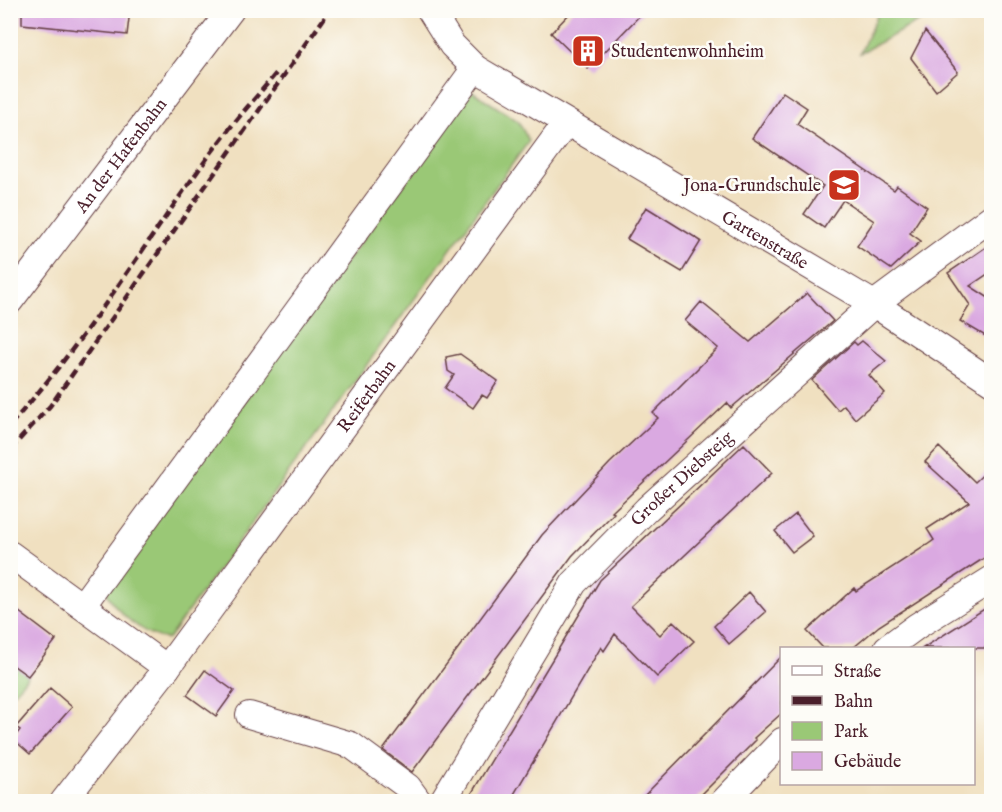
<svg xmlns="http://www.w3.org/2000/svg" width="1002" height="812" viewBox="0 0 1002 812" font-family="'IM FELL English',serif">
  <style>
    .green { fill: #9ac876; stroke: #727450; stroke-width: 1.5 }
    .building { fill: #daa9e1 }
    .lines { fill: none; stroke-linecap: round; stroke-linejoin: round }
    .minor-casing { stroke: #633c41; stroke-width: 28 }
    .minor { stroke: #fff; stroke-width: 26 }
    .rail { stroke: #4a1f2b; stroke-width: 4.5; stroke-dasharray: 9 4.5; stroke-linecap: butt }
    .labels { text-anchor: middle; stroke-width: 5; stroke-linejoin: round; paint-order: stroke }
    .poi-label { font-size: 18px; fill: #4a1f2b; stroke: #fdfcf7; text-anchor: start }
    .street-label { font-size: 18px; fill: #4a1f2b; stroke: #fdfcf7 }
  </style>
  <rect width="100%" height="100%" fill="#fdfcf7"/>
  <filter id="ink" filterUnits="userSpaceOnUse"><feTurbulence type="fractalNoise" baseFrequency=".0167" numOctaves="2"/><feDisplacementMap in="SourceGraphic" scale="12" xChannelSelector="R" yChannelSelector="G"/><feConvolveMatrix kernelMatrix="1 2 1 2 8 2 1 2 1" color-interpolation-filters="sRGB"/></filter>
  <filter id="wash" filterUnits="userSpaceOnUse"><feTurbulence type="fractalNoise" baseFrequency=".008" numOctaves="4" result="noise"/><feDisplacementMap in="SourceGraphic" scale="24" xChannelSelector="R" yChannelSelector="G"/><feGaussianBlur stdDeviation="1.35" result="paint"/><feColorMatrix in="noise" values="0 0 0 0 0 0 0 0 0 0 0 0 0 0 0 0 0 1.4 0 .05"/><feComposite in="paint" operator="in"/></filter>
  <g filter="url(#wash)">
    <rect width="100%" height="100%" fill="#f0e0c0"/>
    <!-- green -->
    <path class="green" d="M 879,11 L 879,10 L 938,11 L 860,53 Z
      M 472,91 L 518,121 L 529,141 L 168,639 C 144,637 114,611 105,589 Z
      M 11,663 L 28,676 L 11,696 Z"/>
    <g id="blocks">
      <!-- building -->
      <path class="building" d="M 22,10 L 130,10 L 127,35 L 22,24 Z
        M 573,10 L 645,10 L 588,69 L 551,33 Z
        M 925,31 L 958,72 L 936,91 L 911,58 Z
        M 783,92 L 807,108 L 797,124 L 894,190 L 897,186 L 927,207 L 910,233 L 921,241 L 891,269 L 857,246 L 874,221 L 843,200 L 824,228 L 804,214 L 823,186 L 752,138 Z
        M 646,207 L 701,241 L 682,272 L 627,239 Z
        M 992,243 L 992,271 L 970,286 L 992,300 L 992,340 L 960,321 L 970,305 L 948,273 Z
        M 807,293 L 833,321 L 731,408 L 727,403 L 612,512 L 614,513 L 572,556 L 412,772 L 383,750 L 542,535 L 610,463 L 658,418 L 653,413 L 718,348 L 685,321 L 701,302 L 750,342 Z
        M 862,341 L 886,361 L 869,375 L 885,393 L 855,419 L 844,405 L 838,410 L 812,380 L 854,342 L 857,345 Z
        M 460,354 L 498,381 L 487,398 L 482,395 L 473,408 L 445,388 L 454,375 L 448,371 L 446,357 Z
        M 744,444 L 772,473 L 631,606 L 660,635 L 673,621 L 694,641 L 657,677 L 615,634 L 604,651 L 601,647 L 510,801 L 467,801 L 600,580 Z
        M 939,447 L 975,482 L 992,466 L 992,553 L 879,626 L 853,648 L 823,648 L 807,631 L 854,588 L 856,591 L 927,545 L 934,540 L 927,529 L 969,502 L 925,462 Z
        M 796,514 L 813,536 L 792,552 L 775,531 Z
        M 749,592 L 766,612 L 729,644 L 714,626 Z
        M 992,604 L 992,648 L 923,648 Z
        M 10,605 L 56,640 L 28,676 L 10,663 Z
        M 782,656 L 782,713 L 754,738 L 756,740 L 695,801 L 639,801 Z
        M 205,670 L 234,691 L 216,716 L 187,695 Z
        M 50,688 L 72,707 L 30,754 L 13,739 L 20,730 L 16,727 Z"/>
    </g>
  </g>
  <g filter="url(#ink)">
    <use href="#blocks" fill-opacity="0" stroke="#633c41" stroke-width="1.5"/>
    <g class="lines">
      <!-- minor casing -->
      <g class="minor-casing">
        <g id="minor">
          <path id="s1" d="M 430,10 L 452,45 L 475,68 L 874,304 L 992,382"/>
          <path id="s2" d="M 10,301 L 231,10"/>
          <path d="M 10,554 L 167,668"/>
          <path d="M 82,606 L 475,68"/>
          <path d="M 887,648 L 917,626 L 992,579"/>
          <path d="M 249,715 L 351,745 L 408,787 L 419,802"/>
          <path id="s3" d="M 63,802 L 167,668 L 566,123"/>
          <path id="s4" d="M 442,802 L 574,583 L 647,509 L 874,304 L 992,217"/>
          <path d="M 723,802 L 782,741"/>
        </g>
      </g>
      <!-- minor -->
      <use href="#minor" class="minor"/>
      <!-- rail -->
      <path class="rail" d="M 10,425 C 90,337 149,235 220,141 C 238,117 259,94 278,71
        M 10,450 L 50,406 L 330,10"/>
    </g>
  </g>
  <!-- icons -->
  <defs>
    <g id="building-square" transform="scale(1.725)"><rect x="-9" y="-9" width="18" height="18" rx="4" fill="#c8321e" stroke="#fdfcf7"/><path d="M-4-6H4V6H1V3H-1V6H-4ZM-2.5-4.3h1.7v1.8h-1.7ZM.8-4.3h1.7v1.8H.8ZM-2.5-1h1.7V.8h-1.7ZM.8-1h1.7V.8H.8Z" fill="#fff"/></g>
    <g id="school-square" transform="scale(1.725)"><rect x="-9" y="-9" width="18" height="18" rx="4" fill="#c8321e" stroke="#fdfcf7"/><path d="M0-5L7-2L0 1L-7-2ZM-4 1L0 2.5L4 1V4Q0 6-4 4Z" fill="#fff"/></g>
  </defs>
  <g fill-rule="evenodd">
    <use href="#building-square" x="588" y="51"/>
    <use href="#school-square" x="844" y="185"/>
  </g>
  <g class="labels">
    <!-- poi labels -->
    <g class="poi-label">
      <text x="611" y="57">Studentenwohnheim</text>
      <text x="821" y="191" text-anchor="end">Jona-Grundschule</text>
    </g>
    <!-- street labels -->
    <g class="street-label">
      <text dy="6" stroke="none"><textPath href="#s2" startOffset="183">An der Hafenbahn</textPath></text>
      <text dy="6" stroke="none"><textPath href="#s1" startOffset="411">Gartenstraße</textPath></text>
      <text dy="6" stroke="none"><textPath href="#s3" startOffset="507">Reiferbahn</textPath></text>
      <text dy="6" stroke="none"><textPath href="#s4" startOffset="406">Großer Diebsteig</textPath></text>
    </g>
  </g>
  <!-- margin -->
  <rect width="1002" height="812" fill="none" stroke="#fdfcf7" stroke-width="36"/>
  <!-- legend -->
  <rect x="780" y="647" width="195" height="138" fill="#fdfcf7" stroke="#b5a4a5" stroke-width="1.5"/>
  <rect x="792" y="666" width="30" height="9" fill="#ffffff" stroke="#b5a4a5" stroke-width="1.5"/>
  <text x="834" y="677" font-size="18" fill="#4a1f2b">Straße</text>
  <rect x="792" y="696" width="30" height="9" fill="#4a1f2b" stroke="#b5a4a5" stroke-width="1.5"/>
  <text x="834" y="707" font-size="18" fill="#4a1f2b">Bahn</text>
  <rect x="792" y="722" width="30" height="18" fill="#9ac876" stroke="#b5a4a5" stroke-width="1.5"/>
  <text x="834" y="737" font-size="18" fill="#4a1f2b">Park</text>
  <rect x="792" y="752" width="30" height="18" fill="#daa9e1" stroke="#b5a4a5" stroke-width="1.5"/>
  <text x="834" y="767" font-size="18" fill="#4a1f2b">Gebäude</text>
</svg>
